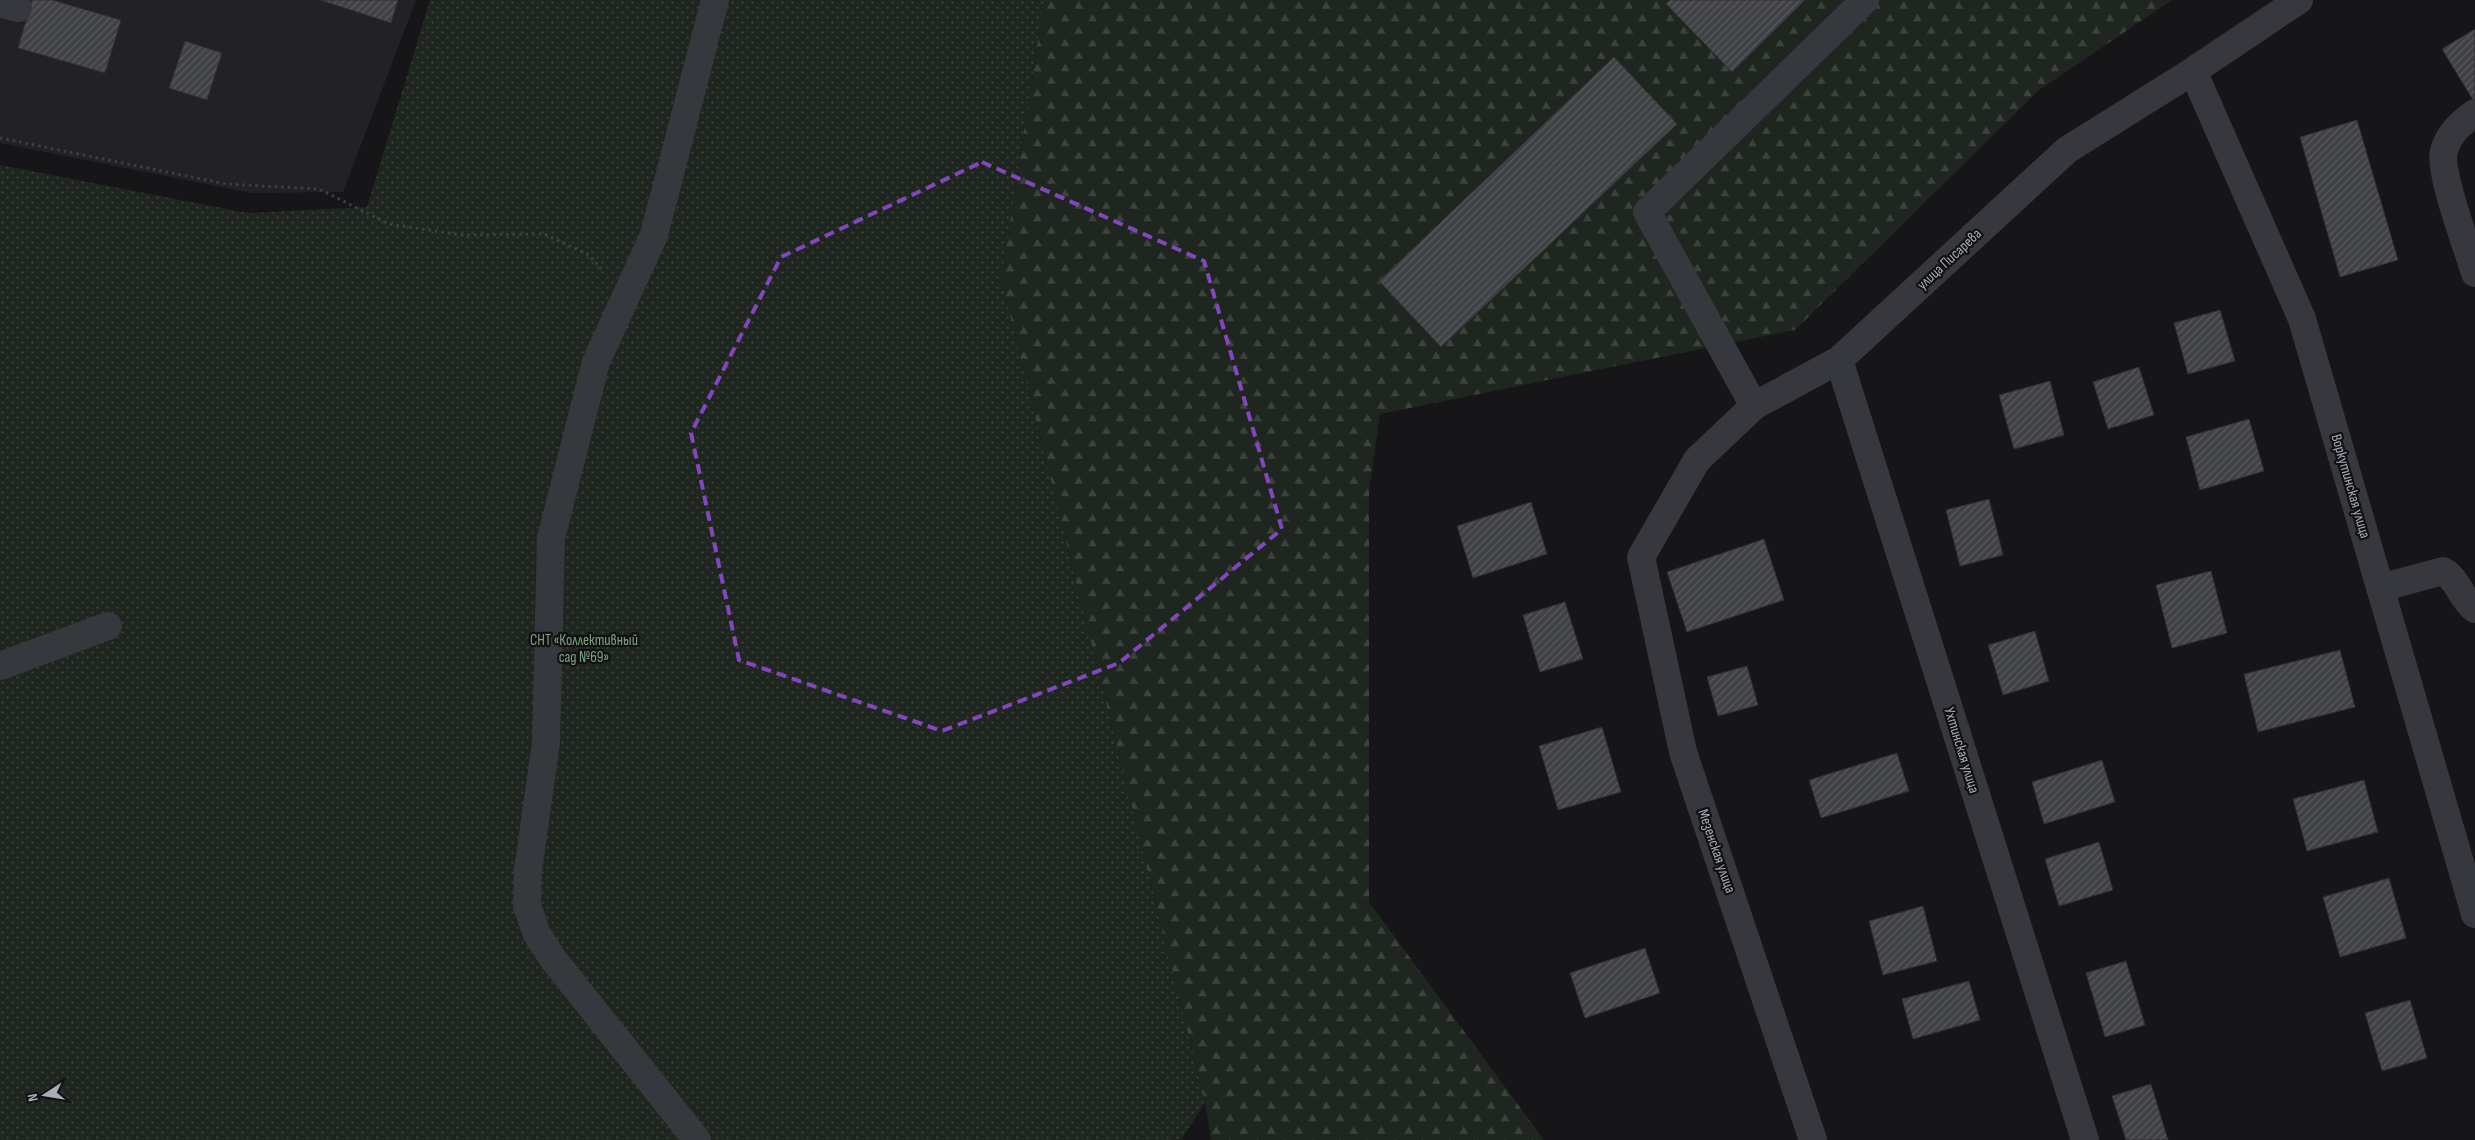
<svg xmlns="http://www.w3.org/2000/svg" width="2475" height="1140" viewBox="0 0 2475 1140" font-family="'Sofia Sans Condensed',sans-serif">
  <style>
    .built { fill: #222225 }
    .forest { fill: url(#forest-firs) }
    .garden { fill: url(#garden-dots) }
    .building { fill: url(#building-hatch); stroke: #303034 }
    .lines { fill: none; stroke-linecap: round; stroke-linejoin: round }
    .path { stroke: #3d3f44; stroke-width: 3; stroke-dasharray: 2.5 4; stroke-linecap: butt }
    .minor { stroke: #37383d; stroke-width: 28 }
    .marked { fill: none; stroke: #8446be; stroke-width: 4; stroke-dasharray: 10 6; stroke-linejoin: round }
    .labels { text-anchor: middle; stroke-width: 4.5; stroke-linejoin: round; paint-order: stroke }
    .street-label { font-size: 15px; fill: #a8adb8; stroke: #111113 }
    .park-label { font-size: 15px; fill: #7fa381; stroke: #111113 }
  </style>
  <defs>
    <pattern id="forest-firs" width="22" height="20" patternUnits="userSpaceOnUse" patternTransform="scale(1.25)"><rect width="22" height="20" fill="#1e261f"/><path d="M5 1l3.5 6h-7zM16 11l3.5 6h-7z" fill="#3c433d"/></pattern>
    <pattern id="garden-dots" width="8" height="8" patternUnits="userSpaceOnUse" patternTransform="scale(1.25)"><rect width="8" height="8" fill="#1e261f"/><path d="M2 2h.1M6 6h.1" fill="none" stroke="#3c433d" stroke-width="1.8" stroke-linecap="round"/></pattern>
    <pattern id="building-hatch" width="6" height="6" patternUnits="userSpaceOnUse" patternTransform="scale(1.25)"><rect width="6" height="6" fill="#404145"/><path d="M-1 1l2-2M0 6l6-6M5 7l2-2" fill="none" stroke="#595a5e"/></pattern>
  </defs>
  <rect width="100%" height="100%" fill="#161618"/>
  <!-- built -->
  <path class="built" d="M 0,0 L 416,0 L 343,192 L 251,193 L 0,143 Z"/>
  <!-- forest -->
  <path class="forest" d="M 1044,0 L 2172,0 L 2039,90 L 1795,330 L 1380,414 L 1369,492 L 1369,902 L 1544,1140 L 1211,1140 L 1205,1102 L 1001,280 Z"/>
  <!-- garden -->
  <path class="garden" d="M 430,0 L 1044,0 L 1001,280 L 1205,1102 L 1181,1140 L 0,1140 L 0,165 L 248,213 L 367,207 Z"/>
  <!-- building -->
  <path class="building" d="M 32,0 L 52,0 L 121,20 L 105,73 L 18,48 Z
    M 320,0 L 398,0 L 391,23 Z
    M 1670,0 L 1805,0 L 1732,72 L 1666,4 Z
    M 2475,29 L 2475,99 L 2473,100 L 2442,49 Z
    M 185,41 L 222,53 L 207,100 L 169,88 Z
    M 1614,57 L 1677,124 L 1441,347 L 1379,281 Z
    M 2357,120 L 2398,260 L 2340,277 L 2300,137 Z
    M 2220,310 L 2235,361 L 2188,374 L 2174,323 Z
    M 2139,367 L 2154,415 L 2108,429 L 2093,382 Z
    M 2050,381 L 2064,435 L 2014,449 L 1999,395 Z
    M 2249,419 L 2264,471 L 2200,490 L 2186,437 Z
    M 1989,499 L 2003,555 L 1960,566 L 1946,510 Z
    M 1531,502 L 1547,554 L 1473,578 L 1457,526 Z
    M 1764,539 L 1784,600 L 1687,632 L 1667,572 Z
    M 2211,571 L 2227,633 L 2172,648 L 2156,585 Z
    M 1565,602 L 1583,659 L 1540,672 L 1523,615 Z
    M 2035,631 L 2049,681 L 2003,695 L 1988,645 Z
    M 2340,650 L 2355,707 L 2258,732 L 2244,674 Z
    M 1747,666 L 1758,705 L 1718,716 L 1707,677 Z
    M 1602,727 L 1621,792 L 1558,810 L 1539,746 Z
    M 1897,753 L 1909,791 L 1821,818 L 1809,780 Z
    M 2102,760 L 2115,802 L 2044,824 L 2032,782 Z
    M 2364,780 L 2378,832 L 2307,851 L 2293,799 Z
    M 2099,842 L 2113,890 L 2059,906 L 2045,859 Z
    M 2389,878 L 2406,938 L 2340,957 L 2323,897 Z
    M 1923,906 L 1937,961 L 1883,975 L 1869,921 Z
    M 1645,948 L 1660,993 L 1585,1018 L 1570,973 Z
    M 2126,961 L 2145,1025 L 2105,1037 L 2086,973 Z
    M 1969,981 L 1980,1020 L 1913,1039 L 1902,999 Z
    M 2410,1000 L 2427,1058 L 2382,1071 L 2365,1013 Z
    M 2151,1084 L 2168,1140 L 2126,1140 L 2112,1096 Z"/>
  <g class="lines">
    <!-- path -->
    <path class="path" d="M 0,138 L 226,184 L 319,189 L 389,224 L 462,235 L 544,234 L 589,255 L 601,269"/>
    <!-- minor -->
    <path class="minor" d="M 0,3 L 18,8
      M 2193,71 L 2302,319 L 2475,914
      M 2475,113 C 2461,123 2449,133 2444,151 C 2438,171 2468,249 2475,273
      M 1839,360 L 2085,1140
      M 1754,406 L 1647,212 L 1865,0
      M 2380,588 L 2443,571 C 2458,579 2461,599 2475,609
      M 0,666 L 108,626
      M 697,1140 L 553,959 L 537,934 L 527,906 L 528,870 L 546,743 L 551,538 L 596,362 L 654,235 L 715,0
      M 1813,1140 L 1683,752 L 1641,557 L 1697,460 L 1754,406 L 1839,360 L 2067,150 L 2193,71 L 2299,0"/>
  </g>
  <!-- marked area -->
  <path class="marked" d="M 982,162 L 1204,261 L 1282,529 L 1119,663 L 942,731 L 739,660 L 691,433 L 781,257 Z"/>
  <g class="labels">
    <!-- street labels -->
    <g class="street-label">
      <text transform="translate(1949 259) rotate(-43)" y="5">улица Писарева</text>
      <text transform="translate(2351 486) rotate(74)" y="5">Воркутинская улица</text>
      <text transform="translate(1962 750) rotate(73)" y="5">Ухтинская улица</text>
      <text transform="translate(1717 851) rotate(71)" y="5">Мезенская улица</text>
    </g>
    <!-- park labels -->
    <g class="park-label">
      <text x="584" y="645">СНТ «Коллективный<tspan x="584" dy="17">сад №69»</tspan></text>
    </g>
  </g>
  <!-- north arrow -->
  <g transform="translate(45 1095) rotate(258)" stroke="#111113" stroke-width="4" paint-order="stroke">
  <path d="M0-4L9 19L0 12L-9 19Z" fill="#a8adb8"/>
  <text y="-8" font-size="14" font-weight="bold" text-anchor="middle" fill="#a8adb8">N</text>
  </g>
</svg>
